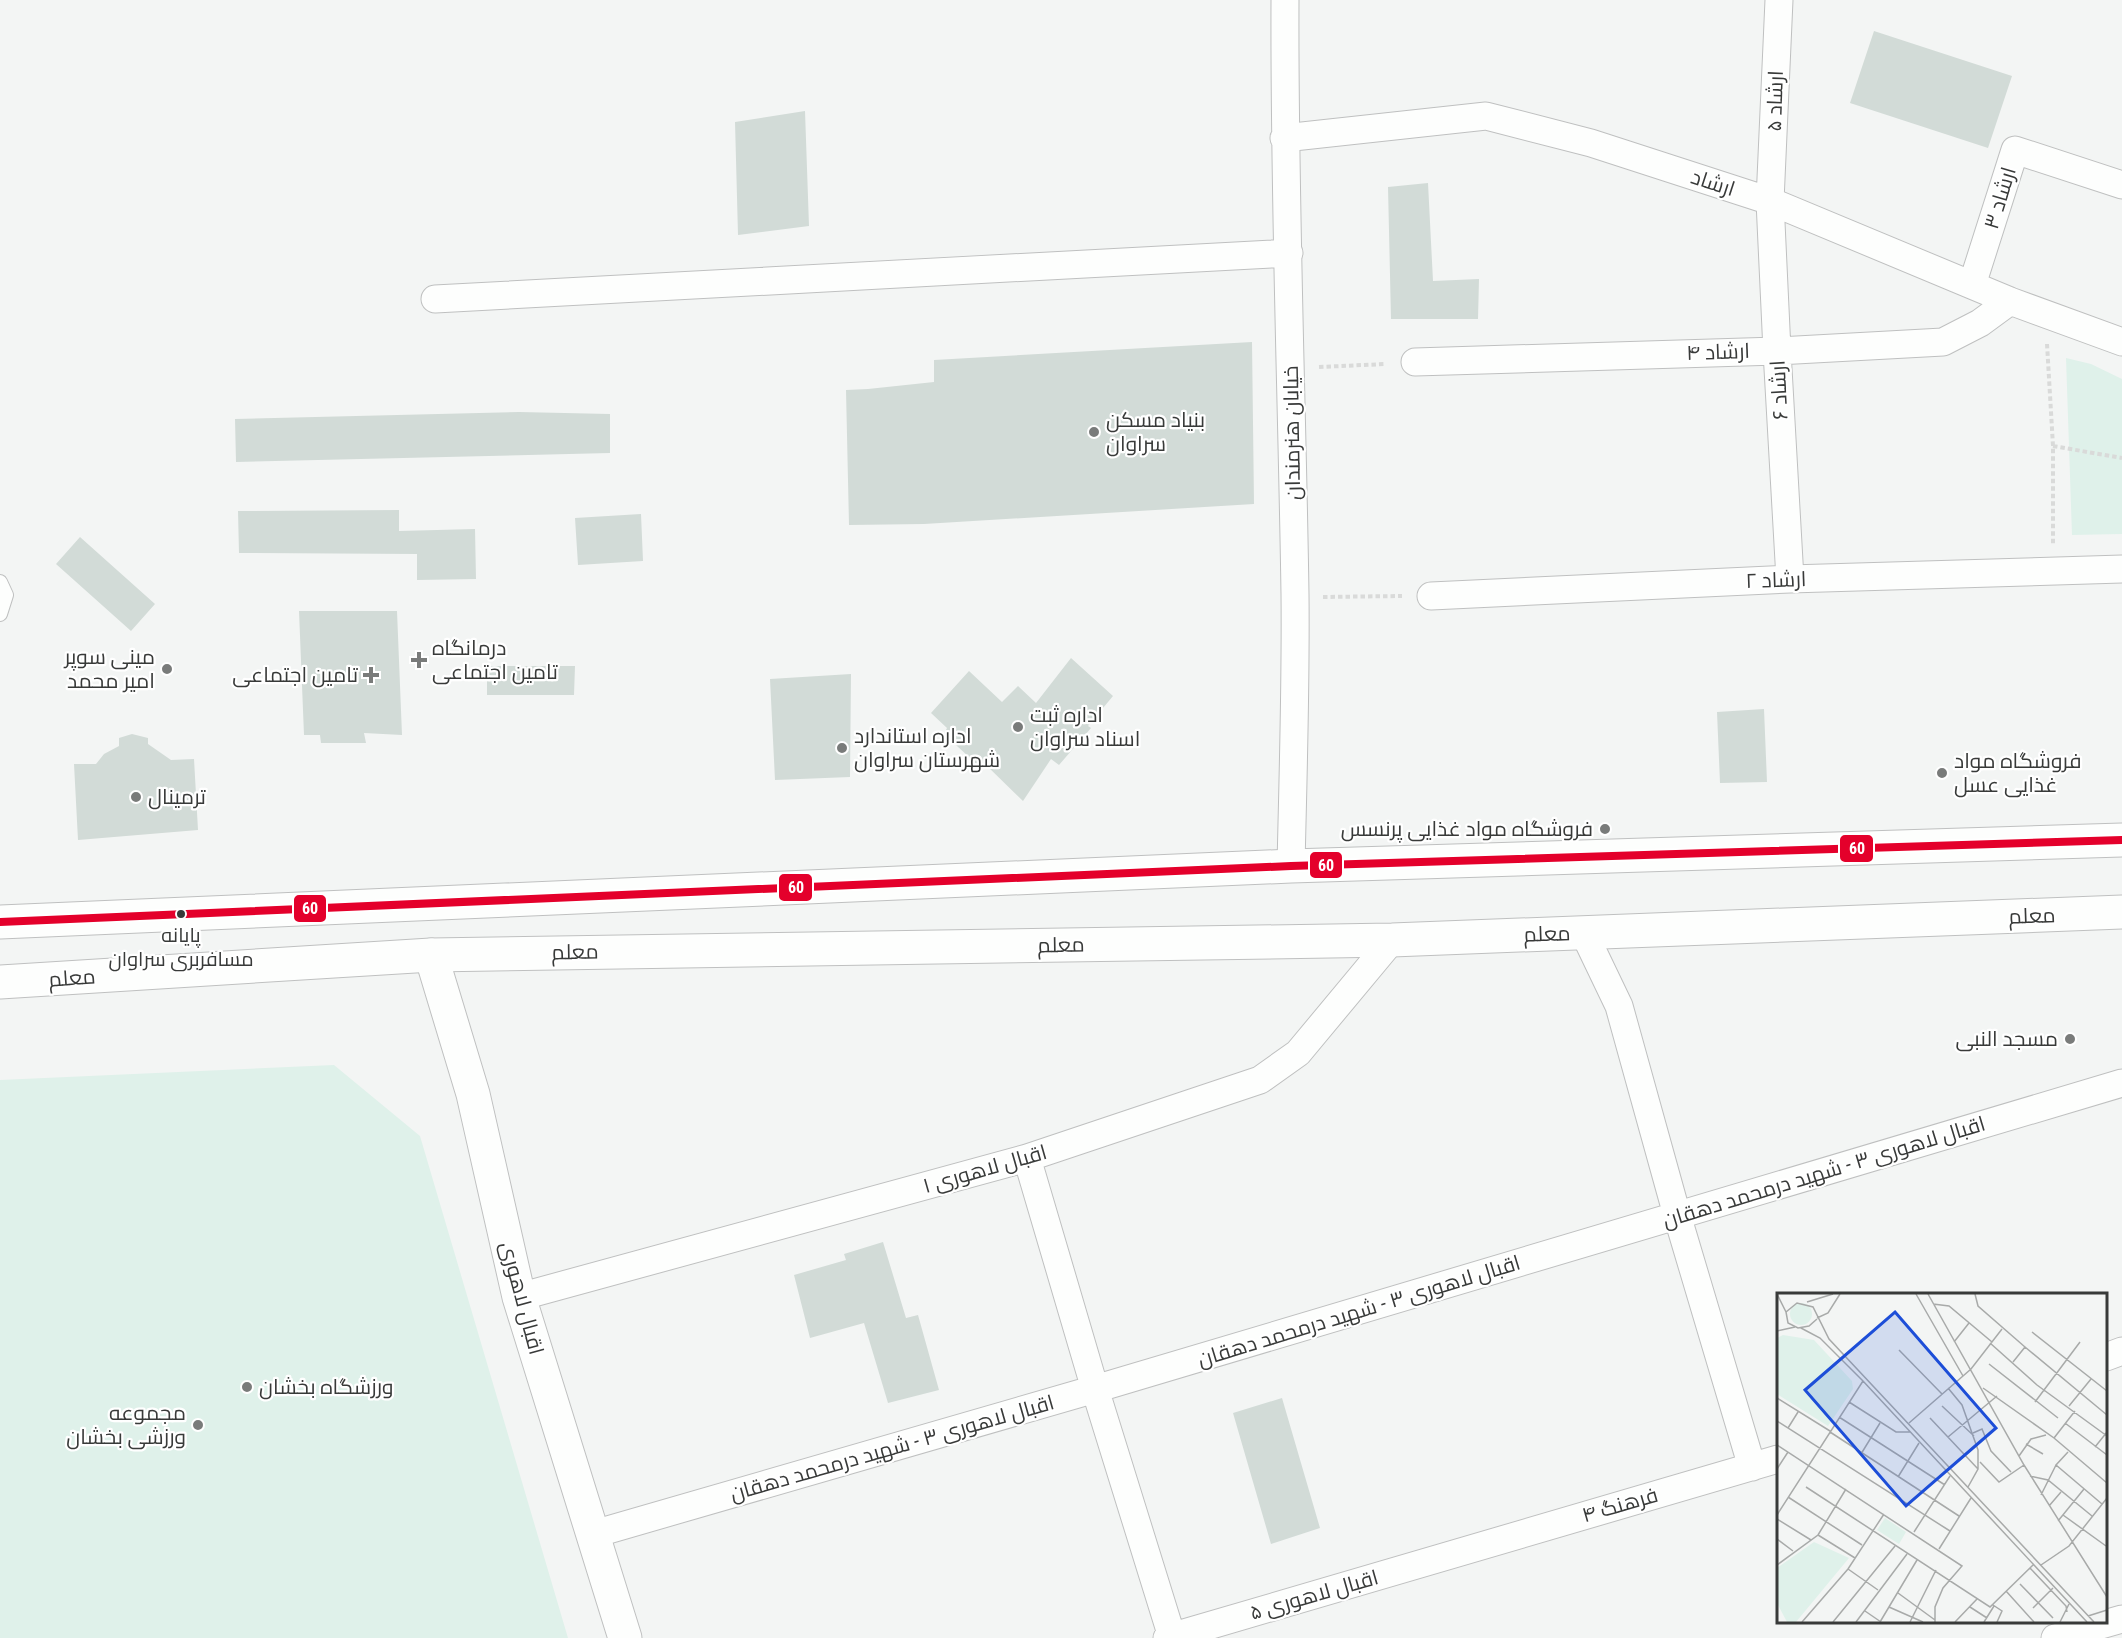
<svg xmlns="http://www.w3.org/2000/svg" width="2122" height="1638" viewBox="0 0 2122 1638" font-family="'Roboto Condensed',Cairo,sans-serif">
  <style>
    .green { fill: #dff1ea }
    .building { fill: #d2dbd7 }
    .lines { fill: none; stroke-linecap: round; stroke-linejoin: round }
    .service-casing { stroke: #bfc0c0; stroke-width: 16 }
    .minor-casing { stroke: #bfc0c0; stroke-width: 29 }
    .tertiary-casing { stroke: #bfc0c0; stroke-width: 35 }
    .primary-casing { stroke: #bfc0c0; stroke-width: 35 }
    .path { stroke: #d9dad9; stroke-width: 4; stroke-dasharray: 4.5 3; stroke-linecap: butt }
    .service { stroke: #fdfefd; stroke-width: 14 }
    .minor { stroke: #fdfefd; stroke-width: 27 }
    .tertiary { stroke: #fdfefd; stroke-width: 33 }
    .primary { stroke: #fdfefd; stroke-width: 33 }
    .bus-1-casing { stroke: #fff; stroke-width: 12 }
    .bus-1 { stroke: #e4002b; stroke-width: 8 }
    .poi-dot { fill: #797b7a; stroke: #fff; stroke-width: 2 }
    .bus-dot { fill: #383a39; stroke: #fff; stroke-width: 2 }
    .labels { text-anchor: middle; stroke-width: 4.5; stroke-linejoin: round; paint-order: stroke }
    .bus-label { font-size: 20px; fill: #383a39; stroke: #fff }
    .street-label { font-size: 21px; fill: #383a39; stroke: #fff }
    .poi-label { font-size: 21px; fill: #383a39; stroke: #fff; text-anchor: start }
    .inset-road { fill: none; stroke: #a8aaa9; stroke-width: 1.5 }
    .view { fill: #1d4ed8; fill-opacity: 0.15; stroke: #1d4ed8; stroke-width: 3 }
    .inset-edge { fill: none; stroke: #383a39; stroke-width: 3 }
    .line-badge { stroke: #fff; stroke-width: 2 }
    .badge-label { font-size: 16px; text-anchor: middle; font-weight: bold; fill: #fff }
  </style>
  <rect width="100%" height="100%" fill="#f3f5f4"/>
  <!-- green -->
  <path class="green" d="M 2066,358 L 2091,364 L 2122,379 L 2122,534 L 2072,535 Z
    M 334,1065 L 420,1136 L 568,1638 L 0,1638 L 0,1080 Z"/>
  <!-- building -->
  <path class="building" d="M 1874,31 L 2012,76 L 1988,148 L 1850,103 Z
    M 805,111 L 809,226 L 738,235 L 735,122 Z
    M 1428,183 L 1433,281 L 1479,279 L 1478,319 L 1391,319 L 1388,187 Z
    M 1252,342 L 1254,504 L 924,524 L 849,525 L 846,390 L 868,389 L 934,382 L 934,360 Z
    M 519,412 L 610,414 L 610,453 L 236,462 L 235,419 Z
    M 399,510 L 399,531 L 475,529 L 476,579 L 417,580 L 417,554 L 239,553 L 238,511 Z
    M 641,514 L 643,561 L 578,565 L 575,518 Z
    M 80,537 L 155,604 L 131,631 L 56,564 Z
    M 299,611 L 397,611 L 402,735 L 364,733 L 366,743 L 321,743 L 320,735 L 304,735 Z
    M 1071,658 L 1113,696 L 1088,726 L 1091,728 L 1059,765 L 1051,759 L 1023,801 L 985,764 L 982,769 L 944,734 L 947,728 L 931,713 L 969,671 L 1002,702 L 1018,686 L 1036,703 Z
    M 487,666 L 575,666 L 574,695 L 487,695 Z
    M 851,674 L 850,777 L 775,780 L 770,679 Z
    M 1764,709 L 1767,782 L 1720,783 L 1717,712 Z
    M 132,734 L 148,738 L 148,744 L 171,760 L 194,759 L 198,830 L 78,840 L 74,764 L 96,764 L 104,754 L 119,746 L 119,738 Z
    M 883,1242 L 906,1318 L 918,1315 L 939,1390 L 888,1403 L 864,1323 L 810,1338 L 794,1275 L 846,1260 L 844,1254 Z
    M 1282,1398 L 1320,1528 L 1271,1544 L 1233,1413 Z"/>
  <g class="lines">
    <!-- service casing -->
    <g class="service-casing">
      <path id="service" d="M 0,582 L 6,595 L 0,614"/>
    </g>
    <!-- minor casing -->
    <g class="minor-casing">
      <path id="minor" d="M 1285,0 C 1284,198 1292,396 1295,594 C 1296,685 1293,776 1291,866
        M 1779,0 L 1770,201 L 1777,351 L 1790,579
        M 1284,138 L 1486,116 L 1591,143 L 1770,201 L 2010,301 L 2122,342
        M 1972,285 L 2015,150 L 2122,185
        M 435,299 L 1289,253
        M 1415,362 L 1777,351 L 1943,342 L 1980,323 L 2010,301
        M 1431,596 L 1790,579 L 2122,569
        M 1584,933 L 1619,1006 L 1677,1215 L 1752,1467
        M 1027,1158 L 1095,1389 L 1172,1637
        M 519,1297 L 1027,1158 L 1260,1080 L 1298,1053 L 1392,940
        M 2106,1357 L 2122,1351
        M 594,1534 L 1095,1389 L 2122,1083
        M 1167,1638 L 1778,1459
        M 2055,1638 L 2122,1619"/>
    </g>
    <!-- tertiary casing -->
    <g class="tertiary-casing">
      <path id="tertiary" d="M 431,955 L 473,1094 L 519,1297 L 625,1638"/>
    </g>
    <!-- primary casing -->
    <g class="primary-casing">
      <path id="primary" d="M 0,922 L 1291,866 L 2122,840
        M 0,982 L 431,955 L 1392,940 L 2122,912"/>
    </g>
    <!-- path -->
    <path class="path" d="M 2047,344 L 2053,446 L 2053,544
      M 1319,367 L 1386,364
      M 2053,446 L 2122,458
      M 1323,597 L 1402,596"/>
    <!-- service -->
    <use href="#service" class="service"/>
    <!-- minor -->
    <use href="#minor" class="minor"/>
    <!-- tertiary -->
    <use href="#tertiary" class="tertiary"/>
    <!-- primary -->
    <use href="#primary" class="primary"/>
    <!-- bus-1 casing -->
    <g class="bus-1-casing">
      <path id="bus-1" d="M 0,922 L 1291,866 L 2122,840"/>
    </g>
    <!-- bus-1 -->
    <use href="#bus-1" class="bus-1"/>
  </g>
  <!-- markers -->
  <g class="poi-dot">
    <circle cx="1094" cy="432" r="6"/>
    <path d="M416 651h6v6h6v6h-6v6h-6v-6h-6v-6h6z"/>
    <circle cx="167" cy="669" r="6"/>
    <path d="M368 666h6v6h6v6h-6v6h-6v-6h-6v-6h6z"/>
    <circle cx="1018" cy="727" r="6"/>
    <circle cx="842" cy="748" r="6"/>
    <circle cx="1942" cy="773" r="6"/>
    <circle cx="136" cy="797" r="6"/>
    <circle cx="1605" cy="829" r="6"/>
    <circle cx="2070" cy="1039" r="6"/>
    <circle cx="247" cy="1387" r="6"/>
    <circle cx="198" cy="1425" r="6"/>
  </g>
  <circle class="bus-dot" cx="181" cy="914" r="5"/>
  <g class="labels">
    <!-- bus labels -->
    <g class="bus-label">
      <text x="181" y="942">پایانه<tspan x="181" dy="24">مسافربری سراوان</tspan></text>
    </g>
    <!-- street labels -->
    <g class="street-label">
      <text transform="translate(1775 101) rotate(-88)" y="7">ارشاد ۵</text>
      <text transform="translate(1713 183) rotate(18)" y="7">ارشاد</text>
      <text transform="translate(2000 198) rotate(-73)" y="7">ارشاد ۳</text>
      <text transform="translate(1718 352) rotate(-2)" y="7">ارشاد ۴</text>
      <text transform="translate(1779 390) rotate(-93)" y="7">ارشاد ۶</text>
      <text transform="translate(1292 433) rotate(-91)" y="7">خیابان هنرمندان</text>
      <text transform="translate(1776 580) rotate(-2)" y="7">ارشاد ۲</text>
      <text transform="translate(2032 916) rotate(-2)" y="7">معلم</text>
      <text transform="translate(1547 934) rotate(-2)" y="7">معلم</text>
      <text transform="translate(1061 945) rotate(-1)" y="7">معلم</text>
      <text transform="translate(575 952) rotate(-1)" y="7">معلم</text>
      <text transform="translate(72 978) rotate(-4)" y="7">معلم</text>
      <text transform="translate(985 1169) rotate(-16)" y="7">اقبال لاهوری ۱</text>
      <text transform="translate(1824 1172) rotate(-17)" y="7">اقبال لاهوری ۳ - شهید درمحمد دهقان</text>
      <text transform="translate(522 1298) rotate(75)" y="7">اقبال لاهوری</text>
      <text transform="translate(1359 1311) rotate(-17)" y="7">اقبال لاهوری ۳ - شهید درمحمد دهقان</text>
      <text transform="translate(892 1448) rotate(-16)" y="7">اقبال لاهوری ۳ - شهید درمحمد دهقان</text>
      <text transform="translate(1620 1505) rotate(-16)" y="7">فرهنگ ۴</text>
      <text transform="translate(1314 1595) rotate(-16)" y="7">اقبال لاهوری ۵</text>
    </g>
    <!-- poi labels -->
    <g class="poi-label">
      <text x="1106" y="427">بنیاد مسکن<tspan x="1106" dy="24">سراوان</tspan></text>
      <text x="432" y="655">درمانگاه<tspan x="432" dy="24">تامین اجتماعی</tspan></text>
      <text x="155" y="664" text-anchor="end">مینی سوپر<tspan x="155" dy="24">امیر محمد</tspan></text>
      <text x="358" y="682" text-anchor="end">تامین اجتماعی</text>
      <text x="1030" y="722">اداره ثبت<tspan x="1030" dy="24">اسناد سراوان</tspan></text>
      <text x="854" y="743">اداره استاندارد<tspan x="854" dy="24">شهرستان سراوان</tspan></text>
      <text x="1954" y="768">فروشگاه مواد<tspan x="1954" dy="24">غذایی عسل</tspan></text>
      <text x="148" y="804">ترمینال</text>
      <text x="1593" y="836" text-anchor="end">فروشگاه مواد غذایی پرنسس</text>
      <text x="2058" y="1046" text-anchor="end">مسجد النبی</text>
      <text x="259" y="1394">ورزشگاه بخشان</text>
      <text x="186" y="1420" text-anchor="end">مجموعه<tspan x="186" dy="24">ورزشی بخشان</tspan></text>
    </g>
  </g>
  <!-- overview -->
  <g transform="translate(1777 1293)">
    <rect width="330" height="330" fill="#f3f5f4"/>
    <path d="M13 21a11 11 0 1 1 22 0a11 11 0 1 1-22 0ZM 6,42 L 37,47 L 75,88 L 76,96 L 51,133 L 0,101 L 0,45 ZM 108,225 L 129,239 L 122,251 L 100,237 ZM 37,249 L 72,265 L 19,329 L 10,329 L 0,310 L 0,275 Z" fill="#dff1ea"/>
    <path class="inset-road" d="M 0,1 L 9,19M 139,1 L 186,83M 151,1 L 247,172 L 330,304M 198,1 L 201,13 L 248,54 L 236,69M 30,9 L 56,1M 156,11 L 172,13 L 215,49M 40,25 L 51,20 L 63,1M 40,26 L 32,33 L 21,35 L 11,30 L 9,19 L 20,10 L 36,14 L 52,46 L 317,329M 24,35 L 43,45 L 86,88 L 310,329M 0,38 L 18,34M 255,39 L 330,98M 177,49 L 192,30M 213,50 L 260,92 L 330,143M 248,54 L 330,122M 122,57 L 165,101M 212,71 L 281,125M 171,95 L 185,112 L 201,157 L 201,176 L 191,194M 206,95 L 277,145 L 330,190M 0,105 L 53,138M 72,109 L 119,139 L 133,139M 258,109 L 303,49M 165,113 L 197,143M 292,113 L 314,86M 62,124 L 168,192M 153,125 L 201,176M 0,128 L 173,238M 132,130 L 194,76 L 225,36M 288,130 L 330,162M 11,135 L 21,119M 53,139 L 182,223M 196,140 L 205,136 L 214,158 L 234,179M 171,144 L 220,103M 277,145 L 298,118M 249,151 L 266,161M 0,152 L 185,273 L 166,295 L 158,314 L 158,329M 318,154 L 330,139M 291,159 L 279,172 L 325,211M 84,161 L 103,130M 242,163 L 254,146 L 269,142M 203,169 L 222,189 L 247,172M 0,176 L 11,159M 253,183 L 271,187 L 315,223M 121,184 L 142,150M 29,194 L 213,314 L 256,272M 264,202 L 279,172M 11,204 L 85,252M 272,213 L 284,199M 0,222 L 86,88M 286,222 L 329,253M 0,226 L 34,247M 281,228 L 307,196M 137,239 L 173,183M 41,242 L 78,265M 0,246 L 16,258M 162,256 L 194,205M 0,272 L 41,242 L 69,196M 264,272 L 292,253 L 330,205M 253,275 L 289,313 L 290,319M 71,276 L 101,297M 243,291 L 276,325M 229,298 L 257,329M 121,300 L 158,327M 216,312 L 225,318 L 220,329M 112,314 L 146,329M 193,314 L 210,325M 256,315 L 276,295M 88,318 L 104,329M 311,323 L 330,317M 25,329 L 71,276 L 107,221M 56,329 L 118,253M 79,329 L 130,261M 103,329 L 140,267M 133,329 L 159,277M 178,329 L 200,306M 207,329 L 217,313M 283,329 L 292,311"/>
    <path class="view" d="M 118,19 L 219,135 L 129,213 L 28,97 Z"/>
    <rect width="330" height="330" class="inset-edge"/>
  </g>
  <g class="line-badge">
    <rect x="1839" y="834" width="35" height="29" rx="6" fill="#e4002b"/>
    <rect x="1309" y="851" width="34" height="28" rx="6" fill="#e4002b"/>
    <rect x="778" y="873" width="35" height="29" rx="6" fill="#e4002b"/>
    <rect x="293" y="894" width="34" height="29" rx="6" fill="#e4002b"/>
  </g>
  <g class="badge-label">
    <text x="1857" y="854">60</text>
    <text x="1326" y="871">60</text>
    <text x="796" y="893">60</text>
    <text x="310" y="914">60</text>
  </g>
</svg>
